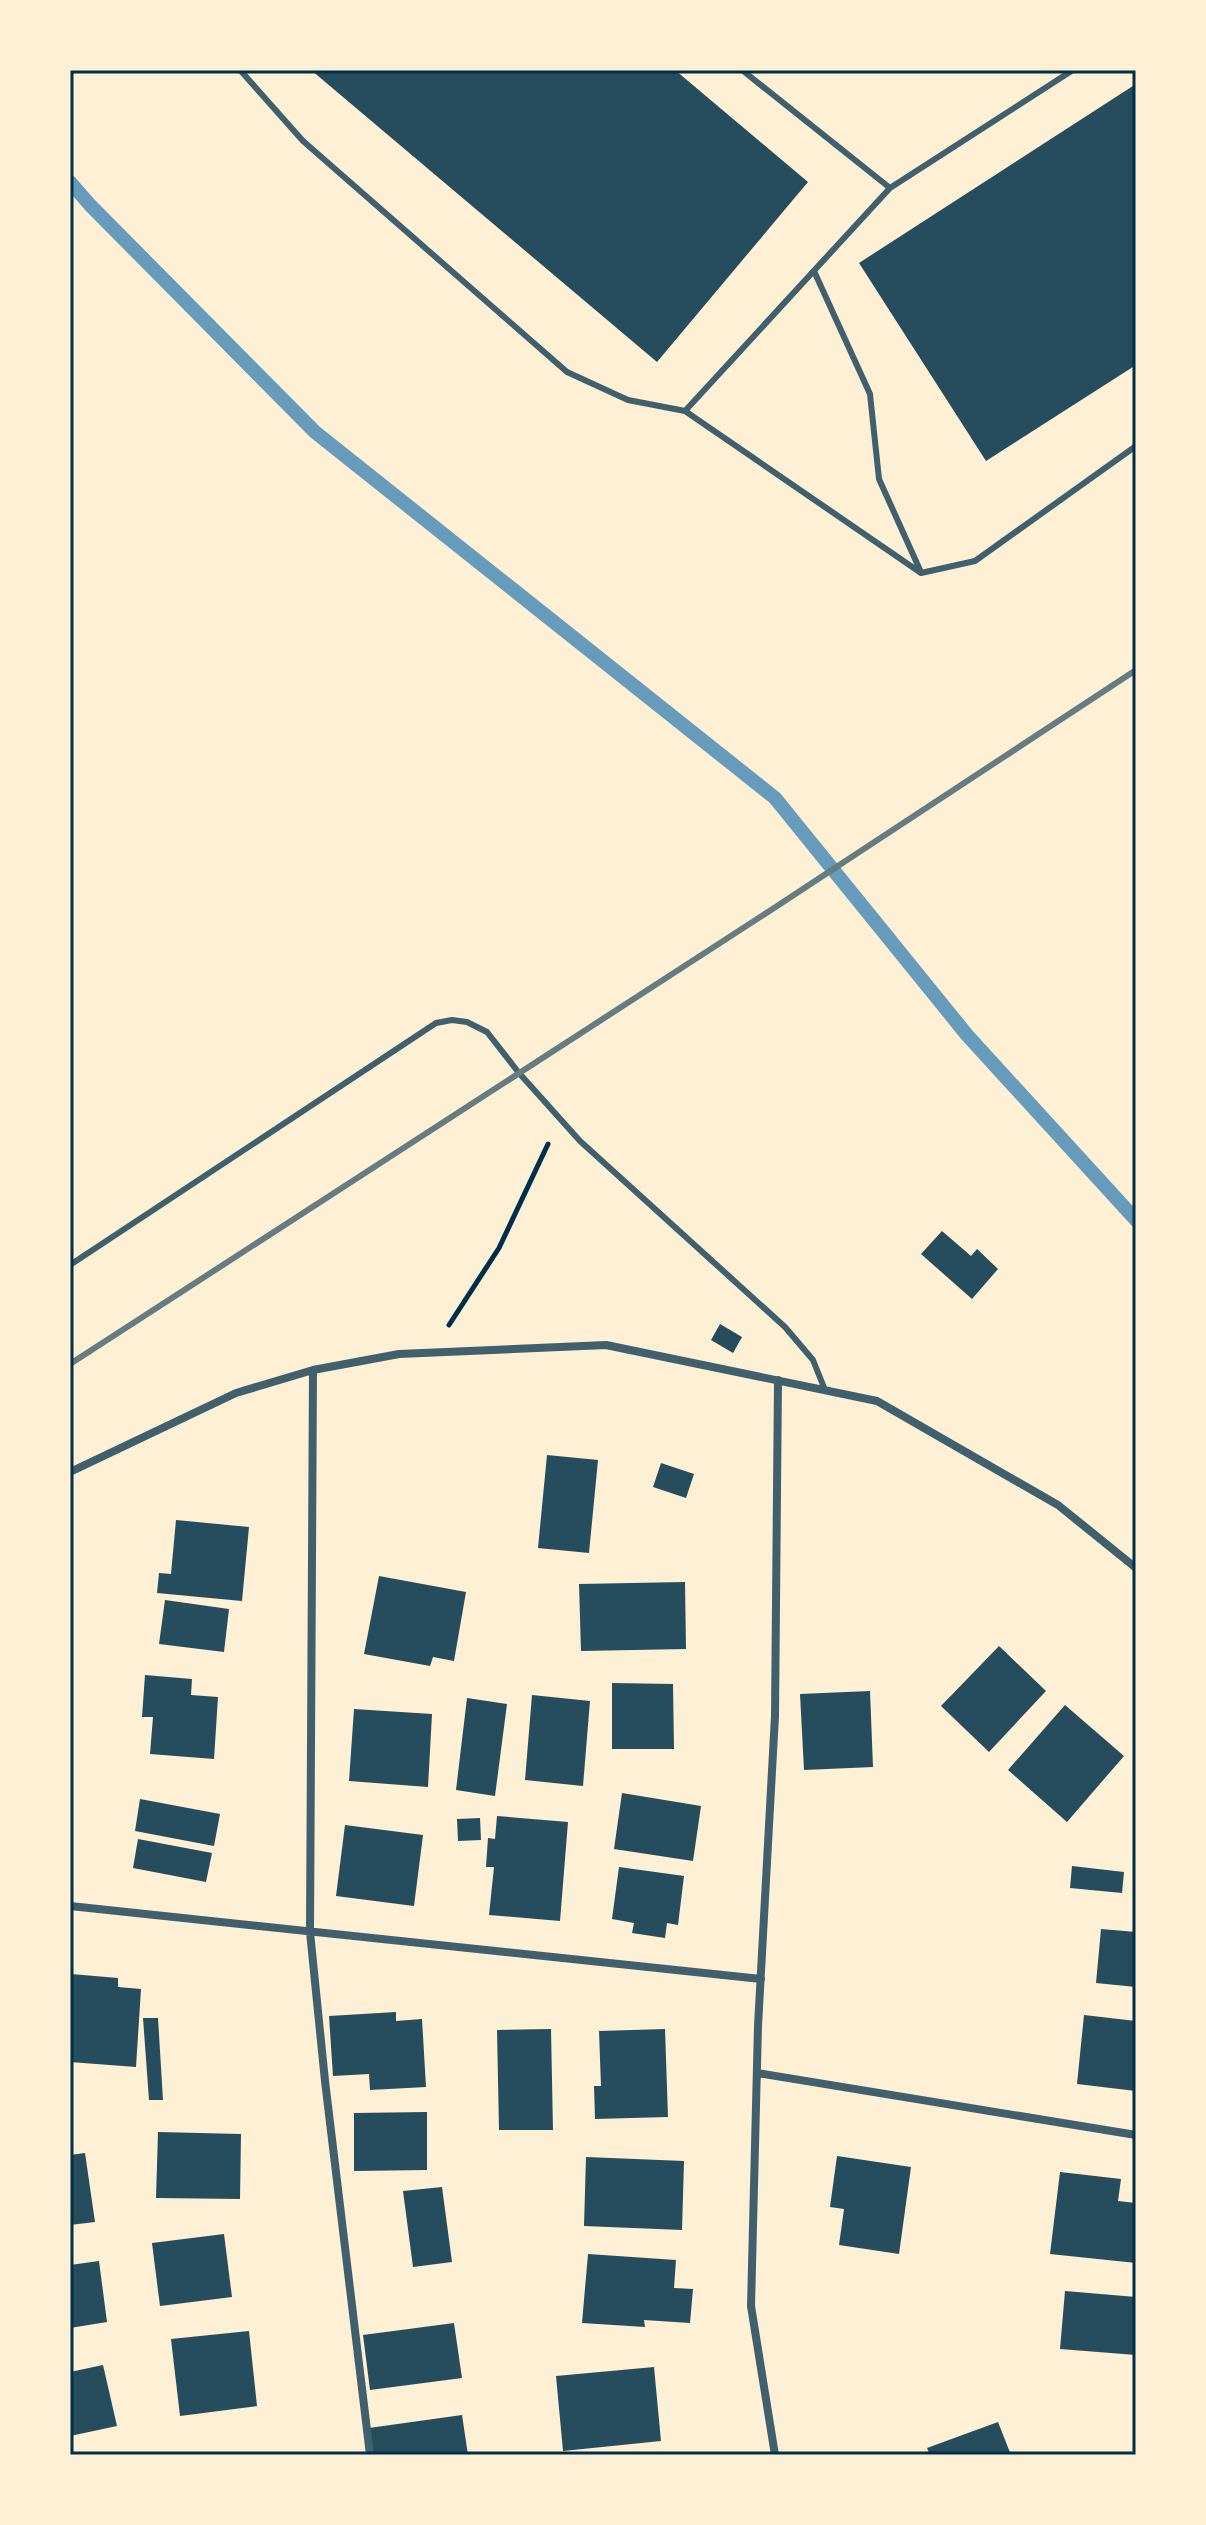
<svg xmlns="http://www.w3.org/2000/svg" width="1206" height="2525" viewBox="0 0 1206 2525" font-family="Lato,sans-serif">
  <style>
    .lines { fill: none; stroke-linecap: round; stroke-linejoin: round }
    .stream { stroke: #669bbc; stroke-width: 14 }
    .building { fill: #264d5e }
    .path { stroke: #003049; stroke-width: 5 }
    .service { stroke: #3f606c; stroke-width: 6 }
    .minor { stroke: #3f606c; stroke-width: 8 }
    .rail { stroke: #657d81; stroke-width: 6 }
    .neatline { fill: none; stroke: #003049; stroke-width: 3 }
  </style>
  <rect width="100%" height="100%" fill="#fdf0d5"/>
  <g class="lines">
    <!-- stream -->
    <path class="stream" d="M 70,182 L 90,205 L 315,432 L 775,798 L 967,1035 L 1136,1220"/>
  </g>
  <!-- building -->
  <path class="building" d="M 311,70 L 675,70 L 808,182 L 657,362 Z
    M 1136,84 L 1136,365 L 986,461 L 859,263 Z
    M 942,1231 L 971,1256 L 977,1249 L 998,1269 L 972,1299 L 921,1254 Z
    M 720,1324 L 742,1337 L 733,1353 L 711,1340 Z
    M 547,1455 L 598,1460 L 589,1553 L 538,1548 Z
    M 661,1463 L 694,1474 L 686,1498 L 653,1487 Z
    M 176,1520 L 249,1527 L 242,1601 L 157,1593 L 159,1573 L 171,1574 Z
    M 379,1576 L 466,1592 L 454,1661 L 433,1657 L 430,1666 L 364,1654 Z
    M 685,1582 L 686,1649 L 581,1651 L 579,1584 Z
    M 165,1600 L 229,1609 L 224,1652 L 159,1644 Z
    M 999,1646 L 1046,1691 L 989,1752 L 941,1706 Z
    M 145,1675 L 192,1679 L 191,1695 L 218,1697 L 214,1759 L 150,1754 L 153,1717 L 142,1717 Z
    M 612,1683 L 673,1684 L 674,1749 L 612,1749 Z
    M 870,1691 L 873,1767 L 804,1770 L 800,1694 Z
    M 532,1695 L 590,1701 L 583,1786 L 525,1780 Z
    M 467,1698 L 507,1704 L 495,1796 L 456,1790 Z
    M 1065,1705 L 1124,1756 L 1067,1822 L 1008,1770 Z
    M 354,1709 L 432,1714 L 428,1787 L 349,1781 Z
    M 622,1793 L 701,1806 L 693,1861 L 614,1849 Z
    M 140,1799 L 220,1814 L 214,1846 L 135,1831 Z
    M 497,1816 L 568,1822 L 560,1921 L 489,1915 L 494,1867 L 486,1867 L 488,1838 L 495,1839 Z
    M 480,1818 L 481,1840 L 458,1841 L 457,1819 Z
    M 345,1825 L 423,1835 L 414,1906 L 336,1896 Z
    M 138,1839 L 212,1853 L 206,1882 L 133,1868 Z
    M 1072,1866 L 1124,1872 L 1122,1893 L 1070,1888 Z
    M 619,1867 L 684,1876 L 678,1925 L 667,1923 L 665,1938 L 632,1933 L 634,1923 L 612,1919 Z
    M 1101,1929 L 1136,1932 L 1136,1987 L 1096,1983 Z
    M 71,1974 L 118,1978 L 118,1987 L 141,1989 L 136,2067 L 70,2062 Z
    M 396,2012 L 396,2021 L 422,2019 L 426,2087 L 370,2090 L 369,2074 L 333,2076 L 329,2016 Z
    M 1084,2015 L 1136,2021 L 1136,2091 L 1077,2084 Z
    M 143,2018 L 158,2018 L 163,2100 L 149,2100 Z
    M 551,2029 L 553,2130 L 499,2130 L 497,2030 Z
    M 665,2029 L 668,2117 L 595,2119 L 594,2086 L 601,2086 L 599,2031 Z
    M 427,2112 L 427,2170 L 354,2171 L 354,2113 Z
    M 158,2132 L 241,2134 L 240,2199 L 156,2198 Z
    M 85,2153 L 95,2222 L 70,2225 L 70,2155 Z
    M 837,2156 L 911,2167 L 899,2254 L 839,2245 L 844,2209 L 830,2207 Z
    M 586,2157 L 684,2161 L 682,2230 L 584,2226 Z
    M 1060,2172 L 1121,2179 L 1118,2201 L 1136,2203 L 1136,2263 L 1050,2254 Z
    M 442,2187 L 452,2262 L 413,2267 L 403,2191 Z
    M 224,2234 L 232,2297 L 160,2306 L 152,2243 Z
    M 588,2254 L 676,2260 L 674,2288 L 693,2289 L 690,2323 L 644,2320 L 645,2327 L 582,2323 Z
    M 99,2261 L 107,2322 L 70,2328 L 70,2265 Z
    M 1065,2291 L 1136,2297 L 1136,2355 L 1060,2349 Z
    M 454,2323 L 462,2378 L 370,2390 L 363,2335 Z
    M 249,2331 L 257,2406 L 180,2416 L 171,2339 Z
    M 103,2365 L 117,2426 L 70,2436 L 70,2372 Z
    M 654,2367 L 661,2441 L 563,2451 L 556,2376 Z
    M 462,2415 L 468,2455 L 373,2455 L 369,2428 Z
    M 998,2422 L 1011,2455 L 930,2455 L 927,2448 Z"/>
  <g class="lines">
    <!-- path -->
    <path class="path" d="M 449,1325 L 499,1248 L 548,1144"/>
    <!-- service -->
    <path class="service" d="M 240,70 L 303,141 L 567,372 L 628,400 L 685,411 L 921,573 L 975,561 L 1136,446
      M 742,70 L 890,188 L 1073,70
      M 814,271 L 870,394 L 879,479 L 920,570
      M 685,411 L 890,188
      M 70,1265 L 436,1023 L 452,1020 L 467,1022 L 487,1032 L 519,1073 L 580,1141 L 785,1327 L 813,1360 L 825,1390"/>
    <!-- minor -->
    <path class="minor" d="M 313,1370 L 310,1932 L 325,2081 L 370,2455
      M 70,1472 L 236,1393 L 313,1370 L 399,1354 L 606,1345 L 877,1401 L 1058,1505 L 1136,1568
      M 70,1906 L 761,1979
      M 757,2073 L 1136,2135
      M 775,2455 L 751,2306 L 758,2026 L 775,1716 L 778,1380"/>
    <!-- rail -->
    <path class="rail" d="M 70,1364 L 771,910 L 1136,670"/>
  </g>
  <!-- border -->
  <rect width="1206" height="2525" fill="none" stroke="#fdf0d5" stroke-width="144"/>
  <rect x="72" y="72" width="1062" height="2381" class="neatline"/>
</svg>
